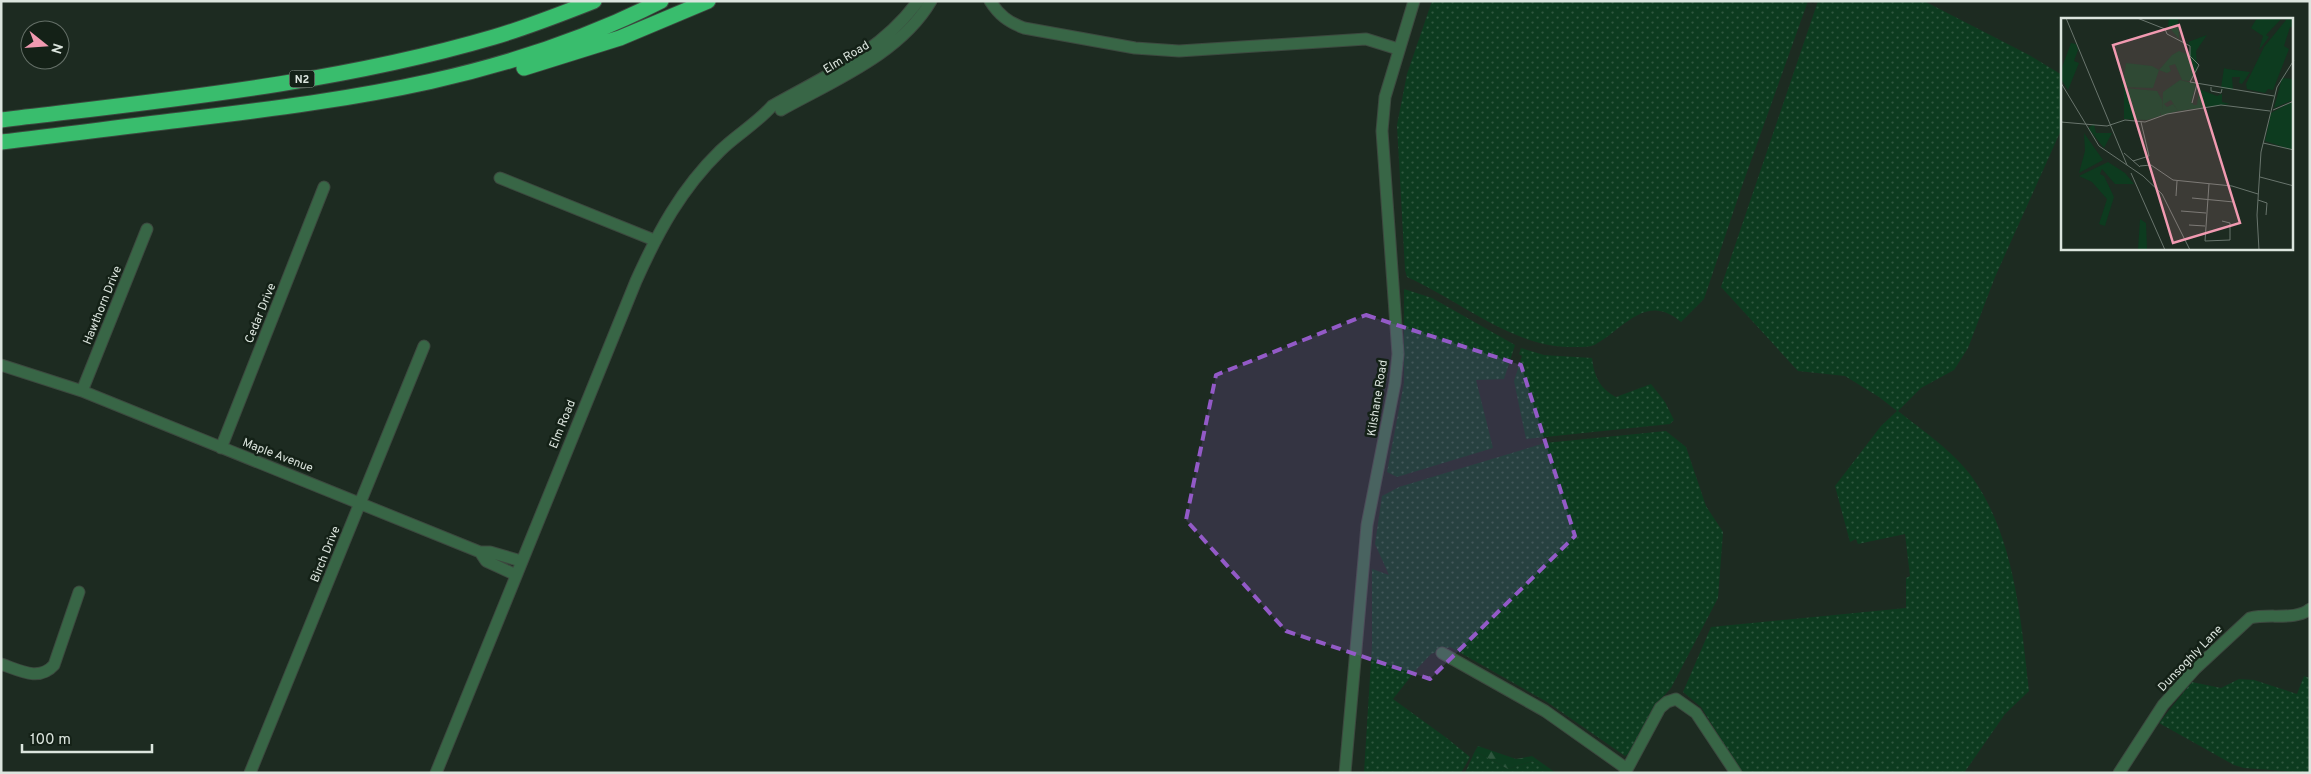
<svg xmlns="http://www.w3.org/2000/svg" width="2311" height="774" viewBox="0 0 2311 774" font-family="Overpass,sans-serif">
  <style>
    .grass { fill: url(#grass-dots) }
    .forest { fill: url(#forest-firs) }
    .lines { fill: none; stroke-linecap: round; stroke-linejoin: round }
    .minor-casing { stroke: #3c493f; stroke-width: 13 }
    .highway-casing { stroke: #3c493f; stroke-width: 17 }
    .minor { stroke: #386646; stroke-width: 11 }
    .highway { stroke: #39bd6d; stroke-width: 15 }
    .marked { fill: #935ac7; fill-opacity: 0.2; stroke: #935ac7; stroke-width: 4; stroke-dasharray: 10 6; stroke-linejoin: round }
    .labels { text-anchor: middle; stroke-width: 5; stroke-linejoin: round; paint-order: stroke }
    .shield { fill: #142117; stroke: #a0aaa2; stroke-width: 1 }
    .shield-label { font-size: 11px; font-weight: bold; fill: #dce5de }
    .street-label { font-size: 12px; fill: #dce5de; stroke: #142117 }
    .inset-road { fill: none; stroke: #69756d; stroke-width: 1 }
    .view { fill: #f19ab1; fill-opacity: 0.15; stroke: #f19ab1; stroke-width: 2.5 }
    .inset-edge { fill: none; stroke: #dce5de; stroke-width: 2.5 }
  </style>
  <defs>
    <pattern id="grass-dots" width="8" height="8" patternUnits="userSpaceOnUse" patternTransform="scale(1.25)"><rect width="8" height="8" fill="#0d3b1f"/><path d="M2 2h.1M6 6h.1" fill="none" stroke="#30573f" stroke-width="1.8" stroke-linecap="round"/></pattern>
    <pattern id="forest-firs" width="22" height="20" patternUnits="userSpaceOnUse" patternTransform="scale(1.25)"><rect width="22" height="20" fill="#0d3b1f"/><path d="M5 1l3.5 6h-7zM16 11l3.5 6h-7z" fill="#30573f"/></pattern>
  </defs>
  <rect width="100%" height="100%" fill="#1d2b21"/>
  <!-- grass -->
  <path class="grass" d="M 1432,1 L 1808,1 L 1742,186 L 1704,299 L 1681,322 C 1647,292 1624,328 1596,344 C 1590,348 1577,347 1570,347 C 1515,348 1457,299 1407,277 L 1405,270 L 1397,125 L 1407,74 Z
    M 1818,1 L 1924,1 L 2029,55 L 2062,75 L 2062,128 L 1995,277 L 1968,348 L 1954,370 L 1921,388 L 1898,411 C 1923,431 1953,451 1972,477 C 2015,537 2021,621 2029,691 L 2005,714 L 1964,773 L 1742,773 L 1701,707 L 1683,692 L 1711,627 L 1906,608 L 1906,578 L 1910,576 L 1905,534 L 1858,544 L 1856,539 L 1850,542 L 1835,486 L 1881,426 L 1897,411 L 1879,397 L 1845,376 L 1798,371 L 1721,287 Z
    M 1404,289 L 1432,298 L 1515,345 L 1504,379 L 1476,380 L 1493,448 L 1397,477 L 1387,472 L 1404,383 Z
    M 1521,348 L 1544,355 L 1592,358 C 1594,375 1599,388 1616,397 L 1651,384 L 1665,402 L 1674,420 L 1670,424 L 1526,439 L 1514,381 L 1522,356 L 1519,354 Z
    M 1666,431 L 1686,447 L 1706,506 L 1723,532 L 1718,598 L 1671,688 L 1661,699 L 1630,753 L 1625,756 L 1547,702 L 1450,647 L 1431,654 L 1416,670 L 1393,699 L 1448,739 L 1470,757 L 1461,773 L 1364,773 L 1372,644 L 1372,569 L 1389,575 L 1375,544 L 1382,496 L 1399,487 L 1545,443 Z
    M 2304,676 L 2310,678 L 2310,773 L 2244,768 L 2234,765 L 2159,723 L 2192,682 L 2221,688 L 2239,679 L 2254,680 L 2297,694 Z
    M 1475,751 L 1508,769 L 1532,761 L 1551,773 L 1465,773 Z"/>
  <!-- forest -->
  <path class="forest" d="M 1478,746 L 1516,759 L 1532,756 L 1556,773 L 1551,773 L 1532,761 L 1508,769 L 1475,751 Z"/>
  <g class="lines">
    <!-- minor casing -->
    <g class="minor-casing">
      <path id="minor" d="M 990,1 C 999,15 1008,22 1024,28 L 1135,48 L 1179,51 L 1366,39 L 1398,49
        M 781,110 C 833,81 900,54 931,1
        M 500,178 L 654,240
        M 1,365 L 82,391 L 480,552 L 490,552 L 521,561
        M 82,391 L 147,229
        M 221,448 L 324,187
        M 480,552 L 486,561 L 516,575
        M 1442,653 L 1545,711 L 1627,769
        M 1,664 C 19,670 39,682 54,665 L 79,592
        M 250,773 L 424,346
        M 436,773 L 636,281 C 658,232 681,189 720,151 C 736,135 756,124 772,106 C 825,76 881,52 918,1
        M 1345,773 L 1367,525 L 1395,383 L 1398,354 L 1382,131 L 1385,97 L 1414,1
        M 1625,773 L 1660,708 L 1667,702 L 1676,699 L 1696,713 L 1736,773
        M 2119,773 L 2163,705 L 2195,669 L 2250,618 C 2268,613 2296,621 2310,609"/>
    </g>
    <!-- highway casing -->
    <g class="highway-casing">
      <path id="highway" d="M 524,68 L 620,38 L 708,1
        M 1,120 C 166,100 334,84 494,37 C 528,27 561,14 594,1
        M 1,142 C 64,135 127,126 189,119 C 356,99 509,78 661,1"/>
    </g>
    <!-- minor -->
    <use href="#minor" class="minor"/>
    <!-- highway -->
    <use href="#highway" class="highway"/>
  </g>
  <!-- marked area -->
  <path class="marked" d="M 1366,315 L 1521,365 L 1575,536 L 1430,679 L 1286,631 L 1186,520 L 1216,375 Z"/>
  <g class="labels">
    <!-- shield labels -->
    <rect class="shield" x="289.5" y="70.5" width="25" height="17" rx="4"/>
    <g class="shield-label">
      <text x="302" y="83">N2</text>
    </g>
    <!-- street labels -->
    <g class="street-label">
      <text transform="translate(846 57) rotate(-31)" y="4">Elm Road</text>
      <text transform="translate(102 305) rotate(-68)" y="4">Hawthorn Drive</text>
      <text transform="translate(260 313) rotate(-68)" y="4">Cedar Drive</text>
      <text transform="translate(1377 398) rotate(-81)" y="4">Kilshane Road</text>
      <text transform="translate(562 424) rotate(-68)" y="4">Elm Road</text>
      <text transform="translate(278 455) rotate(21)" y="4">Maple Avenue</text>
      <text transform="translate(325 554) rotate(-68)" y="4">Birch Drive</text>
      <text transform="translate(2190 658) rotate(-46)" y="4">Dunsoghly Lane</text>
    </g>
  </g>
  <!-- overview -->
  <g transform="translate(2061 18)">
    <rect width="232" height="232" fill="#1d2b21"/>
    <path d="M 108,0 L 117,0 L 118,21 L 107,8 ZM 196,0 L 221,0 L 205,17 L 208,19 L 198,32 L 202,18 L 190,10 ZM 223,0 L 232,0 L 232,9 L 229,9 L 223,28 L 228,31 L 212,72 L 207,71 L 204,75 L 186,71 L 185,66 L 203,29 L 225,2 ZM 146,17 L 135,33 L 136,53 L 128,63 L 121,62 L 114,46 L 108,48 L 110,53 L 106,55 L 98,52 L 92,70 L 61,69 L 65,45 L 91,48 L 98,52 L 111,37 L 118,33 L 128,37 L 130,30 L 127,24 ZM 10,25 L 15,26 L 17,32 L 13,43 L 18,45 L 7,72 L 0,61 L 0,52 ZM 163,50 L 166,51 L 189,54 L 181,66 L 178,65 L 179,59 L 171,59 L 172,72 L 160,70 ZM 221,60 L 232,61 L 232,82 L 213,90 ZM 119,62 L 135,66 L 130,84 L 133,87 L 136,87 L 138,71 L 156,78 L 161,76 L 161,84 L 169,86 L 117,93 L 110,82 L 103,86 L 106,89 L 112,86 L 117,93 L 100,98 L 100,94 L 99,98 L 86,102 L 63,101 L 63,70 L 96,73 L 101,82 L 101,92 L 102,74 ZM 232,83 L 232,132 L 204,123 L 210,95 ZM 33,106 L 35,115 L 51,115 L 43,130 L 27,110 ZM 23,115 L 42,142 L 18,155 L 24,133 ZM 47,144 L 64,155 L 73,166 L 54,166 L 41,151 L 39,156 L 43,158 L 53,179 L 44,208 L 38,206 L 46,181 L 31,164 L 18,158 ZM 79,201 L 85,205 L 86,231 L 97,232 L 77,232 Z" fill="#0d3b1f"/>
    <path class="inset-road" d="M 5,0 L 66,147M 76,0 L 104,11 L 106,16 L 129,28 L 129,38 L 138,47 L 129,64 L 213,78M 0,65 L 38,128 L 82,158 L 101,176 L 129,232M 150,69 L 150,73 L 160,75 L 161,71M 131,85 L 136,66M 212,92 L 233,83M 0,104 L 46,108 L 64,102 L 84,104 L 106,96 L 160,87 L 209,93M 202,125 L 233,132M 63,135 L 79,149M 72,143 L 88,138 L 80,104M 79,148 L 90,147 L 112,162 L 171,168 L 197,176M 70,155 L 104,232M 199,159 L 233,168M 148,166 L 144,223 L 169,222 L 169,205 L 161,203M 115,178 L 116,163M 131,180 L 173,184M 197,182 L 206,185 L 205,197M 120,193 L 145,195M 128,207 L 144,208M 198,232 L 196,197 L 200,134 L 216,69 L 233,42"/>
    <path class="view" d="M 118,7 L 179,205 L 112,225 L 52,27 Z"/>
    <rect width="232" height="232" class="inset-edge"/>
  </g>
  <!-- border -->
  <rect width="2311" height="774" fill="none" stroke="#dce5de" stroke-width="5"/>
  <!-- north arrow -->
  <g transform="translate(45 45) rotate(107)"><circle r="24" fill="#142117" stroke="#646f67"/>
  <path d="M0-4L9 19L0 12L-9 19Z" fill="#f19ab1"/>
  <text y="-8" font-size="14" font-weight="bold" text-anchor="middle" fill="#dce5de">N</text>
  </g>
  <!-- scale -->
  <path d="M22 744v8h130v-8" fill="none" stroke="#dce5de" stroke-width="2.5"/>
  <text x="30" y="744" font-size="15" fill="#dce5de" stroke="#142117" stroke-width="4" paint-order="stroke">100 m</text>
</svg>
